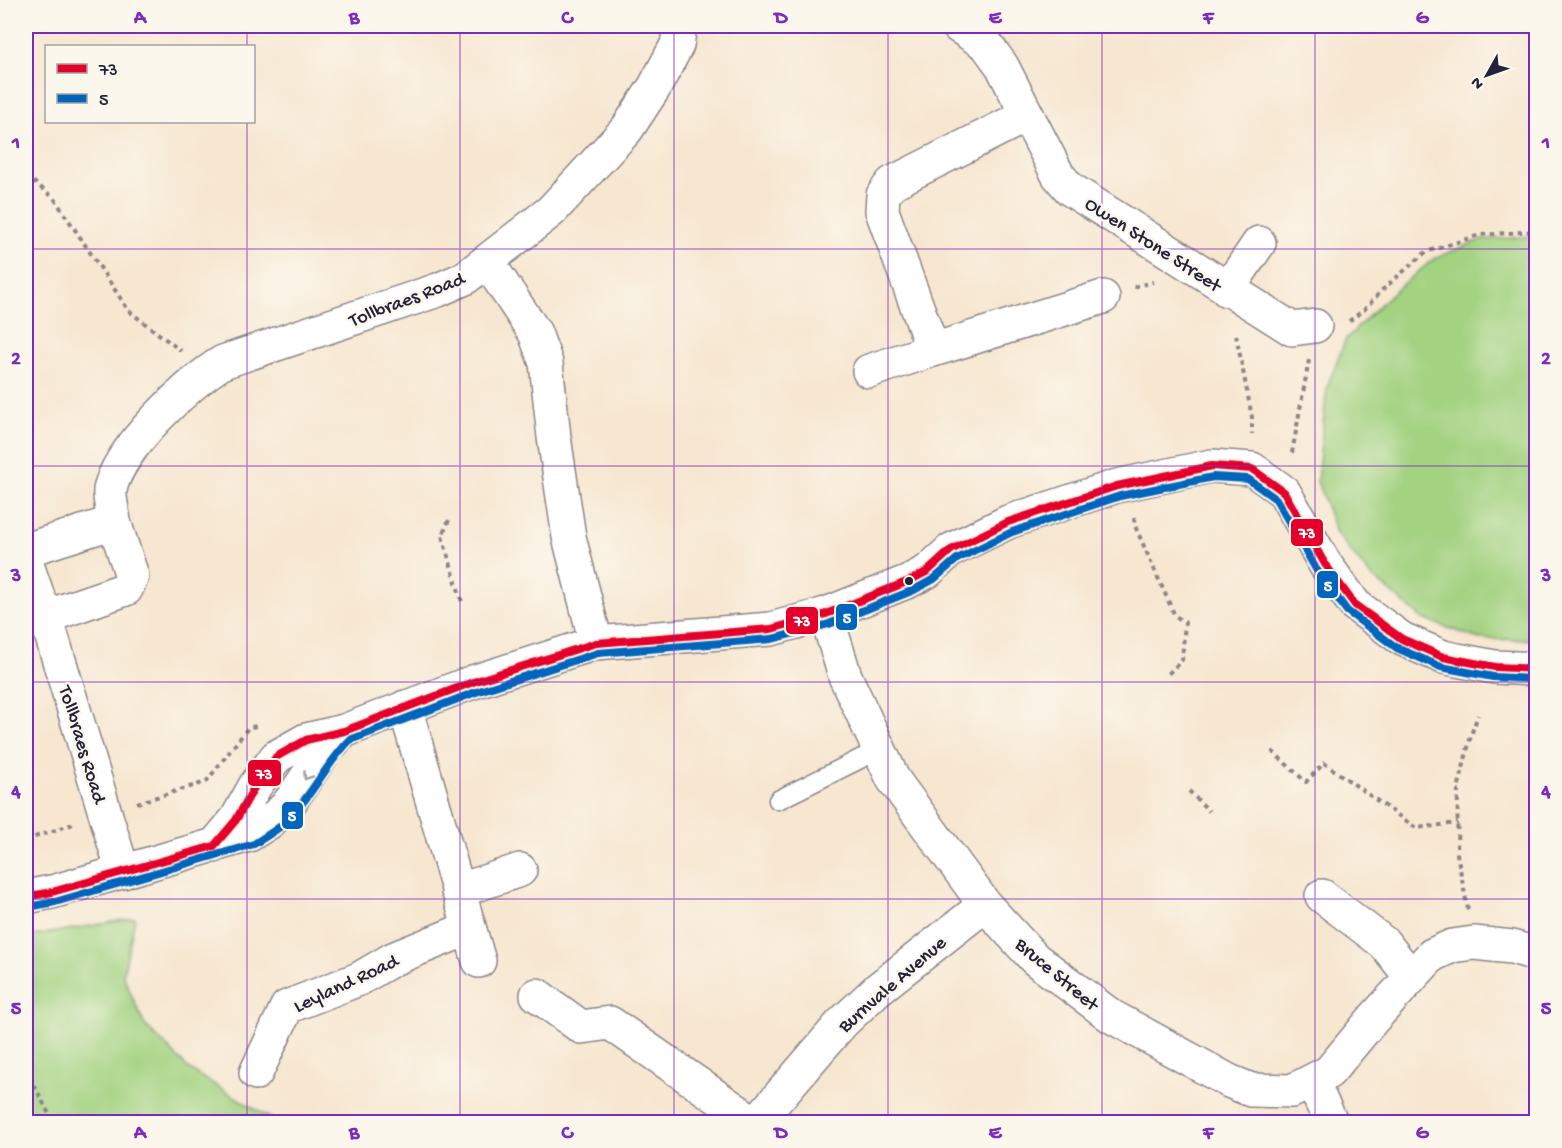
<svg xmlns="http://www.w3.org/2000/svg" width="1562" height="1148" viewBox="0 0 1562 1148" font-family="'Gochi Hand',sans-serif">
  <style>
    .green { fill: #a3d281; stroke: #627a5e; stroke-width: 1.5 }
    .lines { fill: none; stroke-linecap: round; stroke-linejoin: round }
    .service-casing { stroke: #8c8486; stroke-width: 21 }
    .minor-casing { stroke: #8c8486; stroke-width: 36 }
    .tertiary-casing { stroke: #8c8486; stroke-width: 36 }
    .path { stroke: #8c8486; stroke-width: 4; stroke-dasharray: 4.5 4.5; stroke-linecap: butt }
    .service { stroke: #fff; stroke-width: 18 }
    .minor { stroke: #fff; stroke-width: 33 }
    .tertiary { stroke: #fff; stroke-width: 33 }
    .bus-1-casing { stroke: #fbf7ec; stroke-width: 12 }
    .bus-2-casing { stroke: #fbf7ec; stroke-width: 12 }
    .bus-1 { stroke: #e4002b; stroke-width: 8 }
    .bus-2 { stroke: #0065bd; stroke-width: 8 }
    .oneway { stroke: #9c9ca7 }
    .grid { fill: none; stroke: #7b2cbf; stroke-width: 1.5; stroke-opacity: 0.55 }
    .bus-dot { fill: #22223b; stroke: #fbf7ec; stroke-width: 2 }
    .labels { text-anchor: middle; stroke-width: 5; stroke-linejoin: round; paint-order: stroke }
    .street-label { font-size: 20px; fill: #22223b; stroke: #fbf7ec }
    .line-badge { stroke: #fbf7ec; stroke-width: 2 }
    .badge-label { font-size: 16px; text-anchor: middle; font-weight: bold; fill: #fff }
    .neatline { fill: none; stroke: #7b2cbf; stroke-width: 2 }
    .grid-label { font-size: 20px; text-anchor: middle; font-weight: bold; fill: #7b2cbf }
  </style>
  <rect width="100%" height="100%" fill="#fbf7ec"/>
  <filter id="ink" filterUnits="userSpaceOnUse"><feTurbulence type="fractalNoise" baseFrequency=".0167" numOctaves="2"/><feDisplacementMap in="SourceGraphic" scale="12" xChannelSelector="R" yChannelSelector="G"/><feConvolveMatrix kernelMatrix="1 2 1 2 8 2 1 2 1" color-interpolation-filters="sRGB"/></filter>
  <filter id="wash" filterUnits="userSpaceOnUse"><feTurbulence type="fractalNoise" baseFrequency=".008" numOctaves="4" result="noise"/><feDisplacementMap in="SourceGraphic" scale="24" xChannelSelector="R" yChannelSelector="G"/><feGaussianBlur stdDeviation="1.35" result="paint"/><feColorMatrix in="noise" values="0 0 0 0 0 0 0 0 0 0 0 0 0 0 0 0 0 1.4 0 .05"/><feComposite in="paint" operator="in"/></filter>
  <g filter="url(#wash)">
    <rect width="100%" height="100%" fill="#f7e6d0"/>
    <!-- green -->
    <path class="green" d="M 1536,236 L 1536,640 L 1479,639 L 1423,619 L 1369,574 L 1336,533 L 1317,481 L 1327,387 L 1346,339 L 1391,294 L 1435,258 L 1480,240 Z
      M 135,918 L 123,975 L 144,1024 L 190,1070 L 277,1122 L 26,1122 L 26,935 L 38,935 Z"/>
  </g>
  <g filter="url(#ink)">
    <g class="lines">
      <!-- service casing -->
      <g class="service-casing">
        <path id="service" d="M 778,800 L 880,749"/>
      </g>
      <!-- minor casing -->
      <g class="minor-casing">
        <path id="minor" d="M 958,26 L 986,44 L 1002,66 L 1058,175 L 1070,189 L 1292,329 L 1315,326
          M 1027,115 L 892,183 L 883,195 L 882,211 L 933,350 L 1103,297
          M 487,261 L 535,333 L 546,363 L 554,437 L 569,537 L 596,643
          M 1227,290 L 1259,243
          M 869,371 L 933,350
          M 26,557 L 29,549 L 114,522 C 113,512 109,499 110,490 C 118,449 188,383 223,362 L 438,290 L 465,278 L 551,211 L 627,129 L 654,88 L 677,45 L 680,26
          M 26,562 L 52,637 L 123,872
          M 826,614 L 845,676 L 893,779 L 985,905 L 1035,959 L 1111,1016 L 1229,1081 L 1251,1090 L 1292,1091 L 1329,1072 L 1374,1018 L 1432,955 L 1452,946 L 1474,943 L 1512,947 L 1536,954
          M 45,617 L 126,589 L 132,576 L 114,522
          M 405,707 L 479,961
          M 458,891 L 520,870
          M 1322,896 L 1384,943 L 1411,977
          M 537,995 L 581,1027 L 610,1023 L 753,1122
          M 256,1073 L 287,1007 L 359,979 L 393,959 L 469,928
          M 1312,1082 L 1331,1122
          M 757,1122 L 841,1024 L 878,989 L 985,905"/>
      </g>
      <!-- tertiary casing -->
      <g class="tertiary-casing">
        <path id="tertiary" d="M 214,846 L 236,820 L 255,786 L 276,757 L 306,740 L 344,731 L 473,682 L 596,643 L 771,629 L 826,614 L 909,581 L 928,571 L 951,550 L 1008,522 L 1117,486 L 1212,466 L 1252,469 L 1284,492 L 1325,564 L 1355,605 L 1402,639 L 1443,657 L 1457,660 L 1495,667 L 1536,669
          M 26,897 L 52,892 L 249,835 L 268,823 L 287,806 L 326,749 L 344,731"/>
      </g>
      <!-- path -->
      <path class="path" d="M 26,176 L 54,198 L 129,311 L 181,351
        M 1134,287 L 1153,282
        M 1349,321 L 1364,310 L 1382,290 L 1426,252 L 1480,235 L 1536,231
        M 1236,335 L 1252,417 L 1252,434
        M 1292,453 L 1309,360
        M 1134,518 L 1135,526 L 1175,616 L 1185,622 L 1182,660 L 1166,676
        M 449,520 L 442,536 L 462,602
        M 1272,751 L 1306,782 L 1324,763 L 1416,828 L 1458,823
        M 1189,791 L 1209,811
        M 137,803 L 206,782 L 248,728 L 256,726
        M 26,840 L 73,824
        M 1468,910 L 1457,854 L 1458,789 L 1471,735 L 1478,715
        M 26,1069 L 53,1122"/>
      <!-- service -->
      <use href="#service" class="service"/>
      <!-- minor -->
      <use href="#minor" class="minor"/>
      <!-- tertiary -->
      <use href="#tertiary" class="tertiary"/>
      <!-- bus-1 casing -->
      <g class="bus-1-casing">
        <path id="bus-1" d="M 26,897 L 52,892 L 214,846 L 236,820 L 255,786 L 276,757 L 306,740 L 344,731 L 473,682 L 596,643 L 771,629 L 826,614 L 909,581 L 928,571 L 951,550 L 1008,522 L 1117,486 L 1212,466 L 1252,469 L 1284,492 L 1325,564 L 1355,605 L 1402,639 L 1443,657 L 1495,667 L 1536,669"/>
      </g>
      <!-- bus-2 casing -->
      <g class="bus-2-casing">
        <path id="bus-2" d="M 28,907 L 55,902 L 254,844 C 268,835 284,826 295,812 C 315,789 328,762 350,740 L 476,692 L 598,653 L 772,639 L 829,624 L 914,590 L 934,579 L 957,559 L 1012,532 L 1120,496 L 1213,477 L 1248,479 L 1276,499 L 1316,569 L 1347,611 L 1397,648 L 1441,667 L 1493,677 L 1535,679"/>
      </g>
      <!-- bus-1 -->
      <use href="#bus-1" class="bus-1"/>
      <!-- bus-2 -->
      <use href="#bus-2" class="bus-2"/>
    </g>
    <!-- one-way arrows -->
    <defs><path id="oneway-chevron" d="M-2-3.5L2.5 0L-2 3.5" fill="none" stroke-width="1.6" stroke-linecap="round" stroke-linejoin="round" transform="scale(1.5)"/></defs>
    <use class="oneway" href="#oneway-chevron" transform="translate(307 776) rotate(124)"/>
  </g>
  <!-- grid -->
  <path class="grid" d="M 247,26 L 247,46M 460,26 L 460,1122M 674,26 L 674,1122M 888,26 L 888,1122M 1102,26 L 1102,1122M 1315,26 L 1315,1122M 247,122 L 247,1122M 26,249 L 1536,249M 26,466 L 1536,466M 26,682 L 1536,682M 26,899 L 1536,899"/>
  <!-- markers -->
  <circle class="bus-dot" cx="909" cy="581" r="5"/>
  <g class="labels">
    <!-- street labels -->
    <g class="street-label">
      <text transform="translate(1154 243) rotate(33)" y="7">Owen Stone Street</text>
      <text transform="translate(406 298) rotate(-21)" y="7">Tollbraes Road</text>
      <text transform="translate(84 744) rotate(73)" y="7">Tollbraes Road</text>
      <text transform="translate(1058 973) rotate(40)" y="7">Bruce Street</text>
      <text transform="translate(345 982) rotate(-25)" y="7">Leyland Road</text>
      <text transform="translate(891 983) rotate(-41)" y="7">Burnvale Avenue</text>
    </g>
  </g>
  <g class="line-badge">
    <rect x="1290" y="518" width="34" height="29" rx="6" fill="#e4002b"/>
    <rect x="1316" y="570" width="23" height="29" rx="6" fill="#0065bd"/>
    <rect x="835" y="603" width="23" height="28" rx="6" fill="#0065bd"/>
    <rect x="785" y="606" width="34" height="29" rx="6" fill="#e4002b"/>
    <rect x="247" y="759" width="35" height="28" rx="6" fill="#e4002b"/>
    <rect x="281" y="801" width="23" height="29" rx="6" fill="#0065bd"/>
  </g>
  <g class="badge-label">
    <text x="1307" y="538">73</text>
    <text x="1328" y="591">5</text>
    <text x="847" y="623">5</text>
    <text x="802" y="626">73</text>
    <text x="264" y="779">73</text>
    <text x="292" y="821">5</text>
  </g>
  <!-- margin -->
  <rect width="1562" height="1148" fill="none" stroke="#fbf7ec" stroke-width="66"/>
  <!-- legend -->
  <rect x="45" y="45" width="210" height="78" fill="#fbf7ec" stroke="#a4a2a5" stroke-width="1.5"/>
  <rect x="57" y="64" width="30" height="9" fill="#e4002b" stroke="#a4a2a5" stroke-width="1.5"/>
  <text x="99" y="75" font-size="18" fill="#22223b">73</text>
  <rect x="57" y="94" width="30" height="9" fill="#0065bd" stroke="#a4a2a5" stroke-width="1.5"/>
  <text x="99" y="105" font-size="18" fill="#22223b">5</text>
  <!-- north arrow -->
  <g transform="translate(1487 75) rotate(230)" stroke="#fbf7ec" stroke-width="4.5" paint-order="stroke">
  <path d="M0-4.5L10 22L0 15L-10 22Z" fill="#22223b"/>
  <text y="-9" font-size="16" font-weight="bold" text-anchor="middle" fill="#22223b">N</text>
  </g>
  <rect x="33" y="33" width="1496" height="1082" class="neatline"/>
  <g class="grid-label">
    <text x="140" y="23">A</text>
    <text x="354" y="23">B</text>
    <text x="567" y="23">C</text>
    <text x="781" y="23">D</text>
    <text x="995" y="23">E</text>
    <text x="1208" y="23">F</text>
    <text x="1422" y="23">G</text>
    <text x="16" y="148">1</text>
    <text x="1546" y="148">1</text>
    <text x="16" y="364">2</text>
    <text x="1546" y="364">2</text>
    <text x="16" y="581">3</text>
    <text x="1546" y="581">3</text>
    <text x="16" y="797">4</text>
    <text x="1546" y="797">4</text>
    <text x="16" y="1014">5</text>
    <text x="1546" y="1014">5</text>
    <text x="140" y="1138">A</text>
    <text x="354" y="1138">B</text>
    <text x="567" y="1138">C</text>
    <text x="781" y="1138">D</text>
    <text x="995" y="1138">E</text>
    <text x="1208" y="1138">F</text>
    <text x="1422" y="1138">G</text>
  </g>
</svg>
